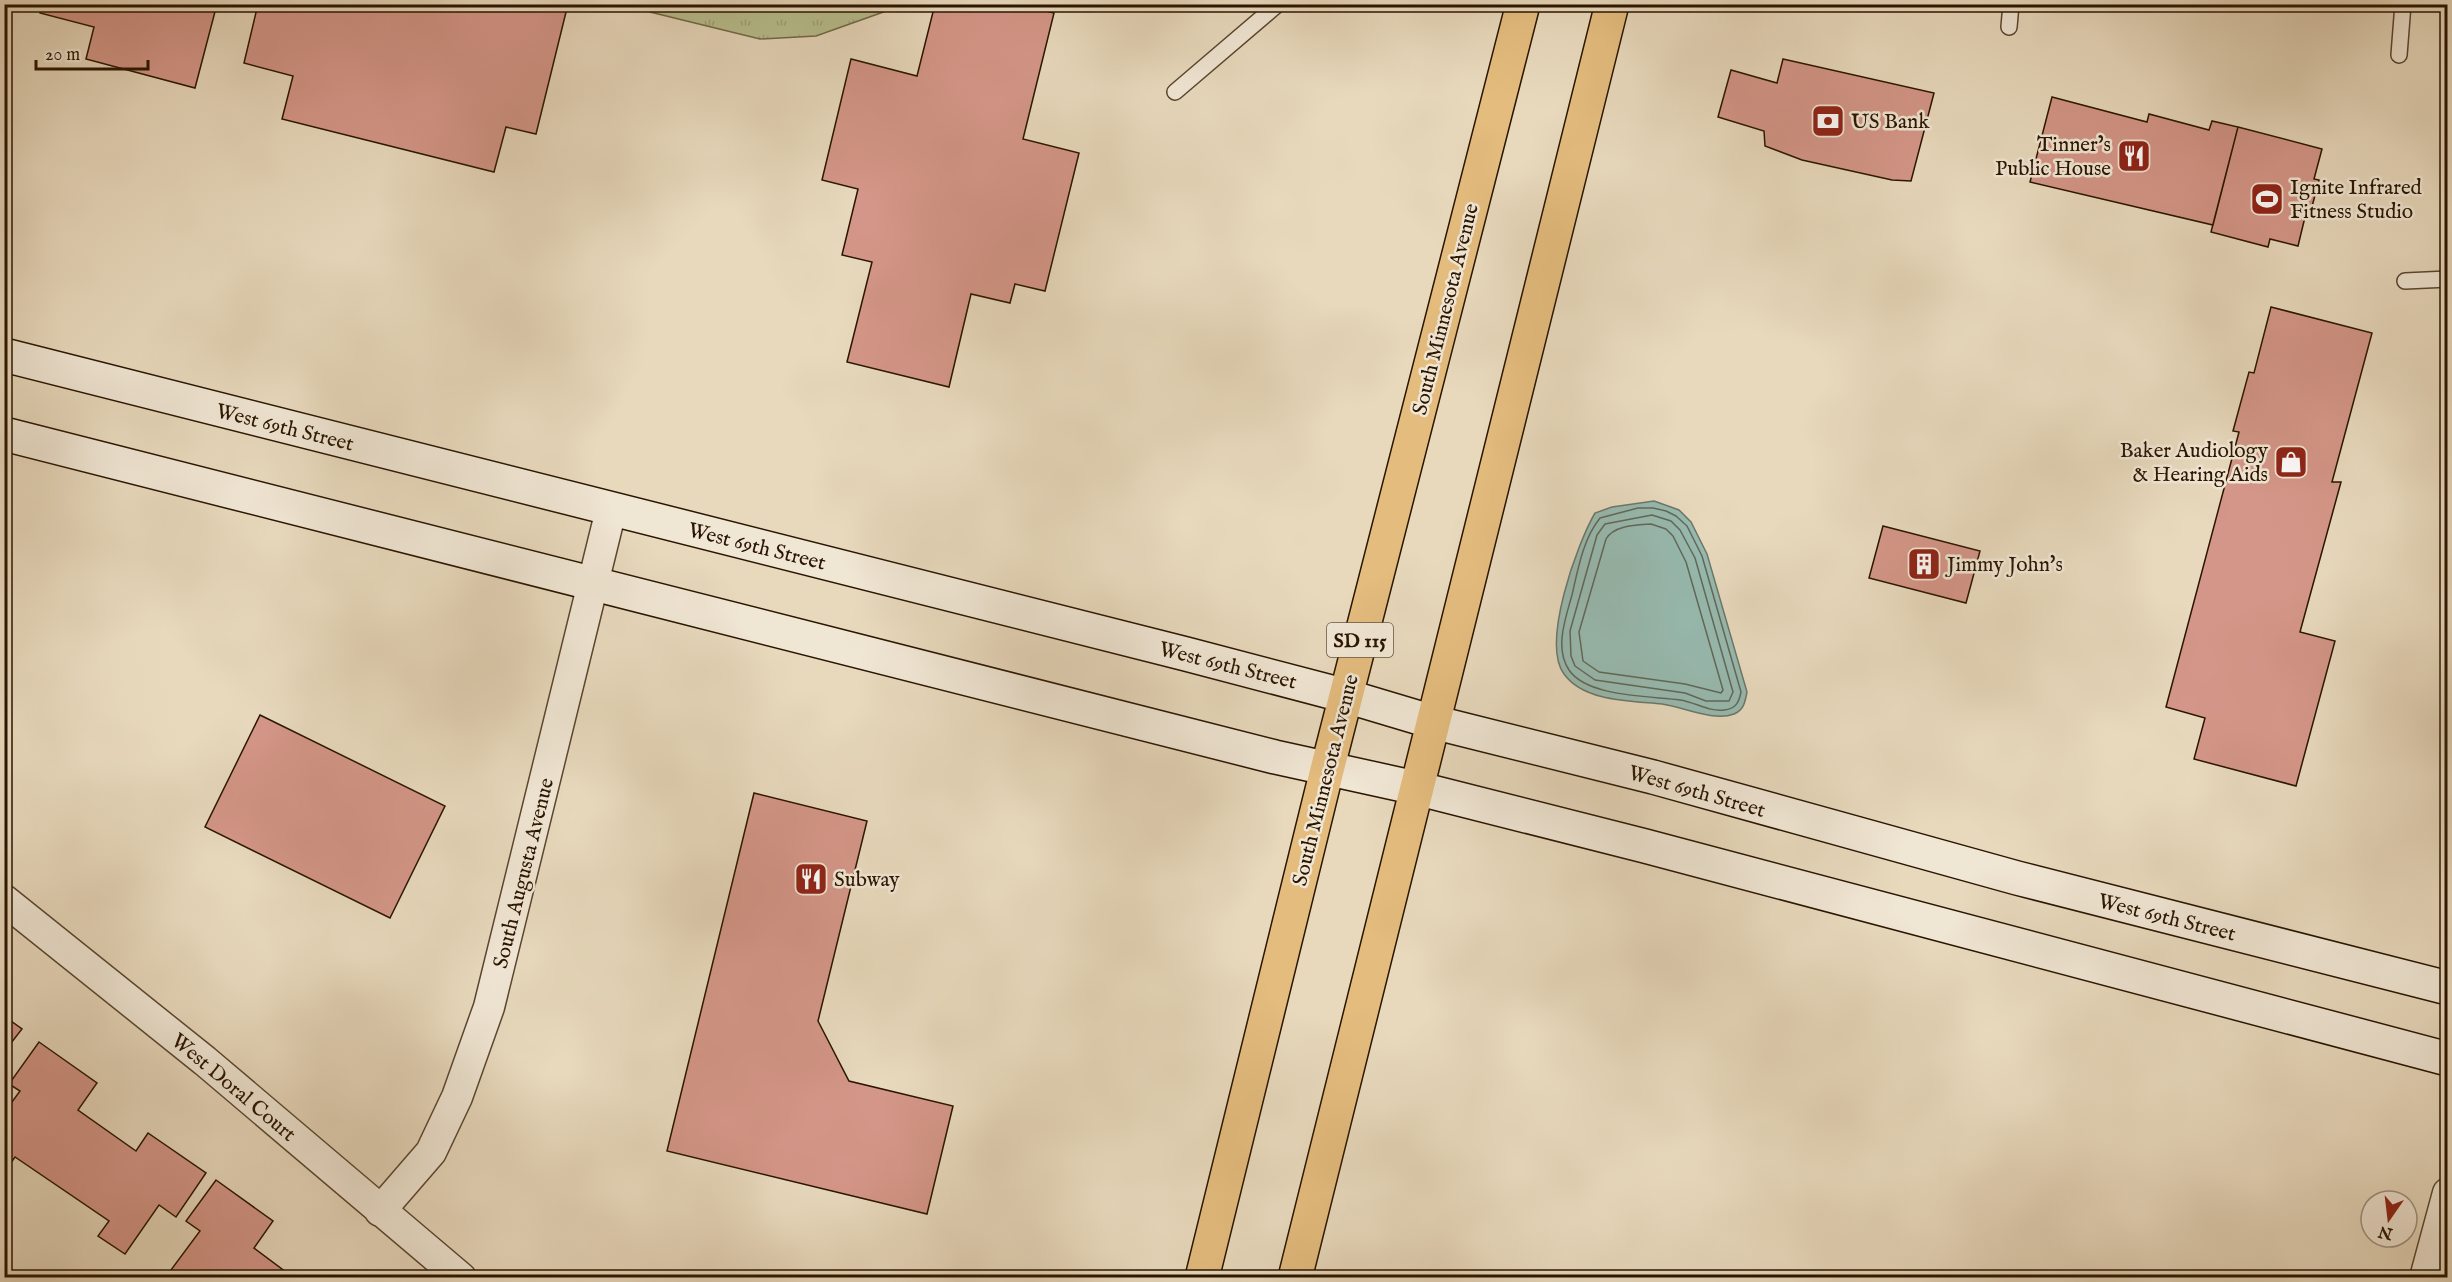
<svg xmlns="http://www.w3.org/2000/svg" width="2452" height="1282" viewBox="0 0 2452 1282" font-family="'IM FELL English',serif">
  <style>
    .grass { fill: url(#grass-tufts); stroke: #706a48; stroke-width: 1.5 }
    .water { fill: #97bab0; stroke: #6b786a; stroke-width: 1.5 }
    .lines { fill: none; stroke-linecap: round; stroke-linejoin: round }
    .shore { stroke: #606858; stroke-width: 1.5 }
    .building { fill: #d49688; stroke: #291500; stroke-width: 1.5 }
    .service-casing { stroke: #59462f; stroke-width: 18 }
    .minor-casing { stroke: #59462f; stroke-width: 33 }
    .secondary-casing { stroke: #291500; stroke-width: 36 }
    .primary-casing { stroke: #291500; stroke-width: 36 }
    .service { stroke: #f0e6d4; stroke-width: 15 }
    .minor { stroke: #f0e6d4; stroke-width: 30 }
    .secondary { stroke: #f0e6d4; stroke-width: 33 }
    .primary { stroke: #e4bc7e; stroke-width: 33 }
    .labels { text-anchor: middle; stroke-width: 5; stroke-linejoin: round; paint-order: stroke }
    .shield { fill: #f0e6d4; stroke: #655440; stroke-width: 1.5 }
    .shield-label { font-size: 20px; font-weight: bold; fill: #291500 }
    .poi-label { font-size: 21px; fill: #291500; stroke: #f0e6d4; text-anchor: start }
    .street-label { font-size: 21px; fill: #291500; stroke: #f0e6d4 }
  </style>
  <defs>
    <pattern id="grass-tufts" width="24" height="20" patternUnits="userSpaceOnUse" patternTransform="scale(1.5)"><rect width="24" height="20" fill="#b8bf8f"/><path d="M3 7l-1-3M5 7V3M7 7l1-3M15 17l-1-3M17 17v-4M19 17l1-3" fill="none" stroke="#9ea37a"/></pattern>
  </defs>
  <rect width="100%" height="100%" fill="#e8d9bd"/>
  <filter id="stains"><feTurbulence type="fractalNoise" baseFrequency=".00333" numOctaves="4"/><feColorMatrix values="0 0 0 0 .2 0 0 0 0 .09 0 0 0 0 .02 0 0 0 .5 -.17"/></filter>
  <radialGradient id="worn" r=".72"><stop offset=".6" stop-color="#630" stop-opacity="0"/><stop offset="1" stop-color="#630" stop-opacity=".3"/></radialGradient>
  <!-- grass -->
  <path class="grass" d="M 641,5 L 896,5 L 889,10 L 816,36 L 760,39 L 650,12 Z"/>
  <!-- water -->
  <path class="water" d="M 1654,501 L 1679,510 L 1691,522 L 1707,554 L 1747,692 C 1745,702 1744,710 1734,714 C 1714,722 1683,707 1662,704 C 1632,701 1584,702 1564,674 C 1541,643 1577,544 1595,513 L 1612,507 Z"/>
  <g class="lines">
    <!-- shore -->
    <path class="shore" d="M 1638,508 L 1653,508 L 1666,511 L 1676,516 L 1687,526 L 1702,556 L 1741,692 C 1739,702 1736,709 1724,710 C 1709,712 1695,702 1680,700 C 1650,696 1587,697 1569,670 C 1554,648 1566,617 1572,595 C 1578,569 1583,539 1600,518 Z
      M 1652,515 L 1671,521 L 1680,530 L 1695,558 L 1733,692 L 1729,701 L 1706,701 L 1685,693 L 1595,680 L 1575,666 L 1571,656 L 1570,631 L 1597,535 L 1605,524 Z
      M 1651,524 L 1666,529 L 1673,536 L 1686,562 L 1723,690 L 1721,693 L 1685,684 L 1599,672 L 1583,661 L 1579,632 L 1606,539 C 1614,525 1636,525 1651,524 Z"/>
  </g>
  <!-- building -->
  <path class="building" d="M 42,4 L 217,4 L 195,88 L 86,59 L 94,27 L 40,13 Z
    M 258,4 L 568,4 L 536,134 L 506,127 L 494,172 L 282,119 L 293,76 L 244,63 Z
    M 935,4 L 1019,4 L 1054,13 L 1023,139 L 1079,153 L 1045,291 L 1015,284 L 1010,303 L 971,294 L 949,387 L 847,362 L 872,262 L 842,255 L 858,189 L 822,180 L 851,59 L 917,76 Z
    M 1783,59 L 1934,93 L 1911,181 L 1892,180 L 1802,160 L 1765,146 L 1764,131 L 1718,117 L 1731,70 L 1777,83 Z
    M 2052,97 L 2147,122 L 2149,114 L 2209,130 L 2212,121 L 2238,127 L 2213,225 L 2030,182 Z
    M 2238,127 L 2322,149 L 2314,179 L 2319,180 L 2309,218 L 2305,217 L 2298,246 L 2270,239 L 2268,247 L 2211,232 Z
    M 2271,307 L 2372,333 L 2332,482 L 2341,482 L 2300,632 L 2335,641 L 2296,786 L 2194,759 L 2205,718 L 2166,707 L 2239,432 L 2233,431 L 2249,372 L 2254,373 Z
    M 1883,526 L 1980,551 L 1966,603 L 1869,578 Z
    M 260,715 L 445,806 L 390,918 L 205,827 Z
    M 754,793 L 867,821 L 818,1021 L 849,1081 L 953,1106 L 927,1214 L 667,1151 Z
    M 4,1016 L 22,1029 L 4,1052 Z
    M 39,1042 L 97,1083 L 78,1110 L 136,1151 L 148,1133 L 206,1173 L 176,1217 L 159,1205 L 125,1254 L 98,1236 L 109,1221 L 15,1157 L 8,1167 L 4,1165 L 4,1113 L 20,1091 L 9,1084 Z
    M 216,1180 L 273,1221 L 254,1248 L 294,1278 L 173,1278 L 168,1274 L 200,1231 L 186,1221 Z"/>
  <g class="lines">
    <!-- service casing -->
    <g class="service-casing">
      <path id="service" d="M 2009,27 L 2011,4
        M 2399,55 L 2403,4
        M 1175,92 L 1278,4
        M 2405,281 L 2448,279"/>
    </g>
    <!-- minor casing -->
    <g class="minor-casing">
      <path id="minor" d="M 4,900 L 205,1061 L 461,1278
        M 380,1211 L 431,1152 L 457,1097 L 489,1007 L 611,510
        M 2425,1278 L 2448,1193"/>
    </g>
    <!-- secondary casing -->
    <g class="secondary-casing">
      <path id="secondary" d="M 4,355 L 1186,654 L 1346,696 L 1433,722 L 1653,777 L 2017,878 L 2448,988
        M 4,434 L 1275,757 L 1416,788 L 1645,846 L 2448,1059"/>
    </g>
    <!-- primary casing -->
    <g class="primary-casing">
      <path id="primary" d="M 1202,1278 L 1327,770 L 1523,4
        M 1295,1278 L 1612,4"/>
    </g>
    <!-- service -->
    <use href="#service" class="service"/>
    <!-- minor -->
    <use href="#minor" class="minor"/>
    <!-- secondary -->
    <use href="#secondary" class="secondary"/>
    <!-- primary -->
    <use href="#primary" class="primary"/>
  </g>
  <!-- icons -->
  <defs>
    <g id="bank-square" transform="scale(1.725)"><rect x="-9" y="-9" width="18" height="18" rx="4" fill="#8f2418" stroke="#f0e6d4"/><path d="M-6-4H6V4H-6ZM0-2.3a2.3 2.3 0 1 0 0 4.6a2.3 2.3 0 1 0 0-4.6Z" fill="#fff"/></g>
    <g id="restaurant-square" transform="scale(1.725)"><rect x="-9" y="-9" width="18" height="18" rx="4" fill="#8f2418" stroke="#f0e6d4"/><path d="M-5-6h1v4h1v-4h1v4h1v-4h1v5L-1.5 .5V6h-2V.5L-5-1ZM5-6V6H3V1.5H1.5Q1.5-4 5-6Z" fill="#fff"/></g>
    <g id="stadium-square" transform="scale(1.725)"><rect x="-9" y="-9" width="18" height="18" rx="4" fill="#8f2418" stroke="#f0e6d4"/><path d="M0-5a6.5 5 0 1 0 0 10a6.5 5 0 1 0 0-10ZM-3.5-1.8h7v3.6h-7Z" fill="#fff"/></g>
    <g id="shop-square" transform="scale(1.725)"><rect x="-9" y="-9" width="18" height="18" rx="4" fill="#8f2418" stroke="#f0e6d4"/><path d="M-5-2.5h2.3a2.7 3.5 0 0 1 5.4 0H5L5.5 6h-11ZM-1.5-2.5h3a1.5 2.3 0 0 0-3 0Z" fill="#fff"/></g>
    <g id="building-square" transform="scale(1.725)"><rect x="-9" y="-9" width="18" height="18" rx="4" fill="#8f2418" stroke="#f0e6d4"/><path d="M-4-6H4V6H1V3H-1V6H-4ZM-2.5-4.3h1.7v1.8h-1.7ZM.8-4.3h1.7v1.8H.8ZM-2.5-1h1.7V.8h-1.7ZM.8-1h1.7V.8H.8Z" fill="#fff"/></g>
  </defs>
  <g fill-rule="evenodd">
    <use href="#bank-square" x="1828" y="121"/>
    <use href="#restaurant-square" x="2134" y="156"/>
    <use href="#stadium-square" x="2267" y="199"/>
    <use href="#shop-square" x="2291" y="462"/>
    <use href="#building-square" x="1924" y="564"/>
    <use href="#restaurant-square" x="811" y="879"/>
  </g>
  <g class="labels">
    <!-- shield labels -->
    <rect class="shield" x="1327" y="623" width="66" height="34" rx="4.5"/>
    <g class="shield-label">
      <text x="1360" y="647">SD 115</text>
    </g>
    <!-- poi labels -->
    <g class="poi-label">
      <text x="1851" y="128">US Bank</text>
      <text x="2111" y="151" text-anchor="end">Tinner’s<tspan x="2111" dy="24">Public House</tspan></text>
      <text x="2290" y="194">Ignite Infrared<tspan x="2290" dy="24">Fitness Studio</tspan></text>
      <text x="2268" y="457" text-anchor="end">Baker Audiology<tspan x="2268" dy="24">&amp; Hearing Aids</tspan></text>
      <text x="1947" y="571">Jimmy John's</text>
      <text x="834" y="886">Subway</text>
    </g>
    <!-- street labels -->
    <g class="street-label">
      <text transform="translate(1445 309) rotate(-76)" y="7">South Minnesota Avenue</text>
      <text transform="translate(285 427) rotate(14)" y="7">West 69th Street</text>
      <text transform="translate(757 546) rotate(14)" y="7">West 69th Street</text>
      <text transform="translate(1228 665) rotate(14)" y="7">West 69th Street</text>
      <text transform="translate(1325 780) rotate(-76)" y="7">South Minnesota Avenue</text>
      <text transform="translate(1697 791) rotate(16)" y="7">West 69th Street</text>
      <text transform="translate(523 873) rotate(-76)" y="7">South Augusta Avenue</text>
      <text transform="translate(2167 917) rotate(14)" y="7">West 69th Street</text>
      <text transform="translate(234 1087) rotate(40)" y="7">West Doral Court</text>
    </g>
  </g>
  <!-- margin -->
  <rect width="2452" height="1282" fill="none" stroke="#e8d9bd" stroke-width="24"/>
  <rect x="6" y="6" width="2440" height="1270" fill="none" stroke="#291500" stroke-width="3"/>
  <rect x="12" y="12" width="2428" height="1258" fill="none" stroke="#291500" stroke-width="1.5"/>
  <!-- north arrow -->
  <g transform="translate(2389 1219) rotate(194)"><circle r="28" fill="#f0e6d4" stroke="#a0927f" stroke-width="1.5"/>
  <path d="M0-4.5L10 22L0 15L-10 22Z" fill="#8f2418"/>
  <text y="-9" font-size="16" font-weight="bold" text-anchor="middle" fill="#291500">N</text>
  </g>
  <!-- scale -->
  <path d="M36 60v9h112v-9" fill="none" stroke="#291500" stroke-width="3"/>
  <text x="45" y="60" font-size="18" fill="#291500" stroke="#f0e6d4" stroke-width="4.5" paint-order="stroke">20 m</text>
  <rect width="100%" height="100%" filter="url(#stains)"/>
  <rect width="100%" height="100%" fill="url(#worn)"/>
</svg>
